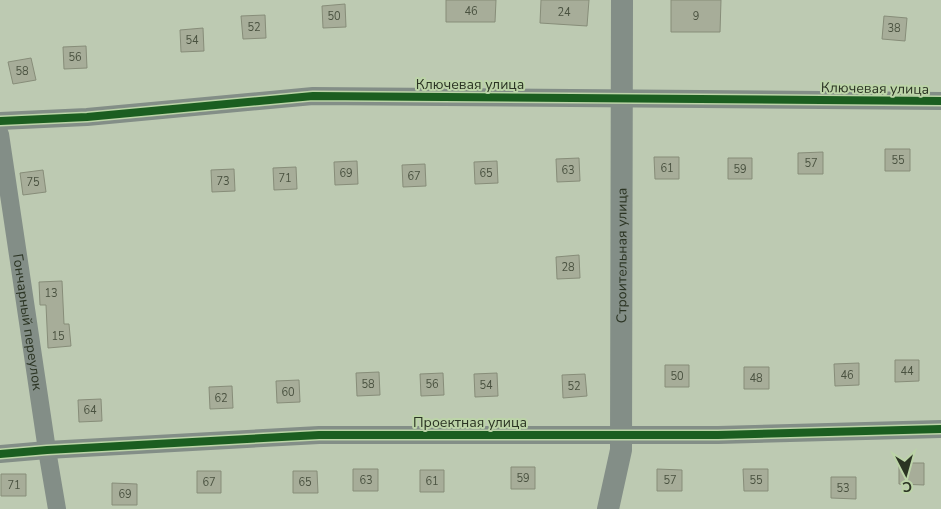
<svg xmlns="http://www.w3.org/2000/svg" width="941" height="509" viewBox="0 0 941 509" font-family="'Nunito Sans',sans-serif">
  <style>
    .building { fill: #a7ad99; stroke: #878d79 }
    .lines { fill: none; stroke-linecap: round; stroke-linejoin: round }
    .minor { stroke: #838e87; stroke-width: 18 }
    .tertiary { stroke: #838e87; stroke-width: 22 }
    .cycleway-casing { stroke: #bcd4a8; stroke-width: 11 }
    .cycleway { stroke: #1b5e20; stroke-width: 8 }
    .labels { text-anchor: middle; stroke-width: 4; stroke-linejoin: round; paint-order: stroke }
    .number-label { font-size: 11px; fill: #4a5240 }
    .street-label { font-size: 14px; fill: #2b3423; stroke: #bcd4a8 }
  </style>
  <rect width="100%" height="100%" fill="#bdcab2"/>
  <!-- building -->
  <path class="building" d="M 446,0 L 496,0 L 495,22 L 446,22 Z
    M 541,0 L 589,0 L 587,26 L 540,23 Z
    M 671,0 L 721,0 L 720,32 L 671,32 Z
    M 345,4 L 346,27 L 323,28 L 322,6 Z
    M 265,15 L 266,38 L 243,39 L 241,16 Z
    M 884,16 L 907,18 L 905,41 L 882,39 Z
    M 203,28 L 204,51 L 181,52 L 180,30 Z
    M 86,46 L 87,68 L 64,69 L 63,47 Z
    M 31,58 L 36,80 L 13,84 L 8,62 Z
    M 885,149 L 910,149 L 910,171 L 885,171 Z
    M 823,152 L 823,174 L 798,174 L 798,153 Z
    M 654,157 L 679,157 L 679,179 L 655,179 Z
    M 579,158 L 580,181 L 557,182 L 556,159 Z
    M 728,158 L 752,158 L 752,179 L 728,179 Z
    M 357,161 L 358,184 L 335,185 L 334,162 Z
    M 497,161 L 498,183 L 475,184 L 474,162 Z
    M 425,164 L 426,186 L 403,187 L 402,165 Z
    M 296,167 L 297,189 L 274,190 L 273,168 Z
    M 234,169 L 235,191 L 212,192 L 211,170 Z
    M 43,170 L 46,192 L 23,195 L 20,173 Z
    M 579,255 L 580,278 L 557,279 L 556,257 Z
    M 62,281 L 64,324 L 69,324 L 71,346 L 48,348 L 46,305 L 40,305 L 39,282 Z
    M 895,360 L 919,360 L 919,381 L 895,382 Z
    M 859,363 L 859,385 L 835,386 L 834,364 Z
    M 665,365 L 689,365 L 689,387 L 665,387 Z
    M 744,367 L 769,367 L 769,389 L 744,389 Z
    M 379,372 L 380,395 L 357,396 L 356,373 Z
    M 443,373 L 444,395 L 421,396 L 420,374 Z
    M 497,373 L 498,396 L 475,397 L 474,374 Z
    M 585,374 L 587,396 L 563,398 L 562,375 Z
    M 299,380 L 300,402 L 277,403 L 276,381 Z
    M 232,386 L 233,408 L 210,409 L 209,387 Z
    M 101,399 L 102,421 L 79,422 L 78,400 Z
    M 899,463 L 924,463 L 924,485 L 899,484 Z
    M 511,467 L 535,467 L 535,489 L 511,489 Z
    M 353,469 L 378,469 L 378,491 L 353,491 Z
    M 657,469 L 682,470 L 682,491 L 657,491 Z
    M 743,469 L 768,469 L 768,491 L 744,491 Z
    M 420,470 L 444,470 L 444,492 L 420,492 Z
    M 197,471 L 221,471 L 221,493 L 197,493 Z
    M 293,471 L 317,471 L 318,493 L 293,493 Z
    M 1,474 L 26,474 L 26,496 L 1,496 Z
    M 831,477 L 856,477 L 856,499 L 831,498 Z
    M 112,483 L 137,484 L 137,505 L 112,505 Z"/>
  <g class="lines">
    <!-- minor -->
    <g class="minor">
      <path d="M 0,121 L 87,117 L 313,96 L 941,101"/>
      <path id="s1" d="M 0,134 L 47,450 L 57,509"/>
      <path d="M 0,454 L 47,450 L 319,435 L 718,435 L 941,429"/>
    </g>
    <!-- tertiary -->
    <path class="tertiary" id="s2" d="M 608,509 L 621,450 L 622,0"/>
    <!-- cycleway casing -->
    <g class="cycleway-casing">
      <path id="cycleway" d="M 0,121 L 87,117 L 313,96 L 941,101
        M 0,454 L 47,450 L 319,435 L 718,435 L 941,429"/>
    </g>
    <!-- cycleway -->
    <use href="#cycleway" class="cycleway"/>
  </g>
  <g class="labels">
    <!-- number labels -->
    <g class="number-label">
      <text x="471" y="15">46</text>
      <text x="564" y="16">24</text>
      <text x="334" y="20">50</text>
      <text x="696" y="20">9</text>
      <text x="254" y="31">52</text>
      <text x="894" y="32">38</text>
      <text x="192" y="44">54</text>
      <text x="75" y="61">56</text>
      <text x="22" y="75">58</text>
      <text x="898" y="164">55</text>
      <text x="811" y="167">57</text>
      <text x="667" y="172">61</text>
      <text x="740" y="173">59</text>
      <text x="568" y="174">63</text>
      <text x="346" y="177">69</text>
      <text x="486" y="177">65</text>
      <text x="414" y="180">67</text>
      <text x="285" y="182">71</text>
      <text x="223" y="185">73</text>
      <text x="33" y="186">75</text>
      <text x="568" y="271">28</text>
      <text x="51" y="297">13</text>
      <text x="58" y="340">15</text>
      <text x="907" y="375">44</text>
      <text x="847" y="379">46</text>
      <text x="677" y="380">50</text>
      <text x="756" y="382">48</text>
      <text x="368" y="388">58</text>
      <text x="432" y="388">56</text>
      <text x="486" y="389">54</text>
      <text x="574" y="390">52</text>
      <text x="288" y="396">60</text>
      <text x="221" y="402">62</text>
      <text x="90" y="414">64</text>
      <text x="523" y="482">59</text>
      <text x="366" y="484">63</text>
      <text x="670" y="484">57</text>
      <text x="756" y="484">55</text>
      <text x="432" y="485">61</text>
      <text x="209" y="486">67</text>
      <text x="305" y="486">65</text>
      <text x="14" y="489">71</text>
      <text x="843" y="492">53</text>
      <text x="125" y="498">69</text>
    </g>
    <!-- street labels -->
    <g class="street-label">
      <text x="470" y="89">Ключевая улица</text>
      <text transform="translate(875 88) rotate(1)" y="5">Ключевая улица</text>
      <text dy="5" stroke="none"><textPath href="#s2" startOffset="255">Строительная улица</textPath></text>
      <text dy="5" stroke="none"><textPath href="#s1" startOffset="190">Гончарный переулок</textPath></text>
      <text x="470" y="427">Проектная улица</text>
    </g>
  </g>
  <!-- north arrow -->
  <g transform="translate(906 474) rotate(174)" stroke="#bcd4a8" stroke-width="4" paint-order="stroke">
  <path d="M0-4L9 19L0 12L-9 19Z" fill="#2b3423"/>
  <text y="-8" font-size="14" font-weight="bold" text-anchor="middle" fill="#2b3423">С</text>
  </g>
</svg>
